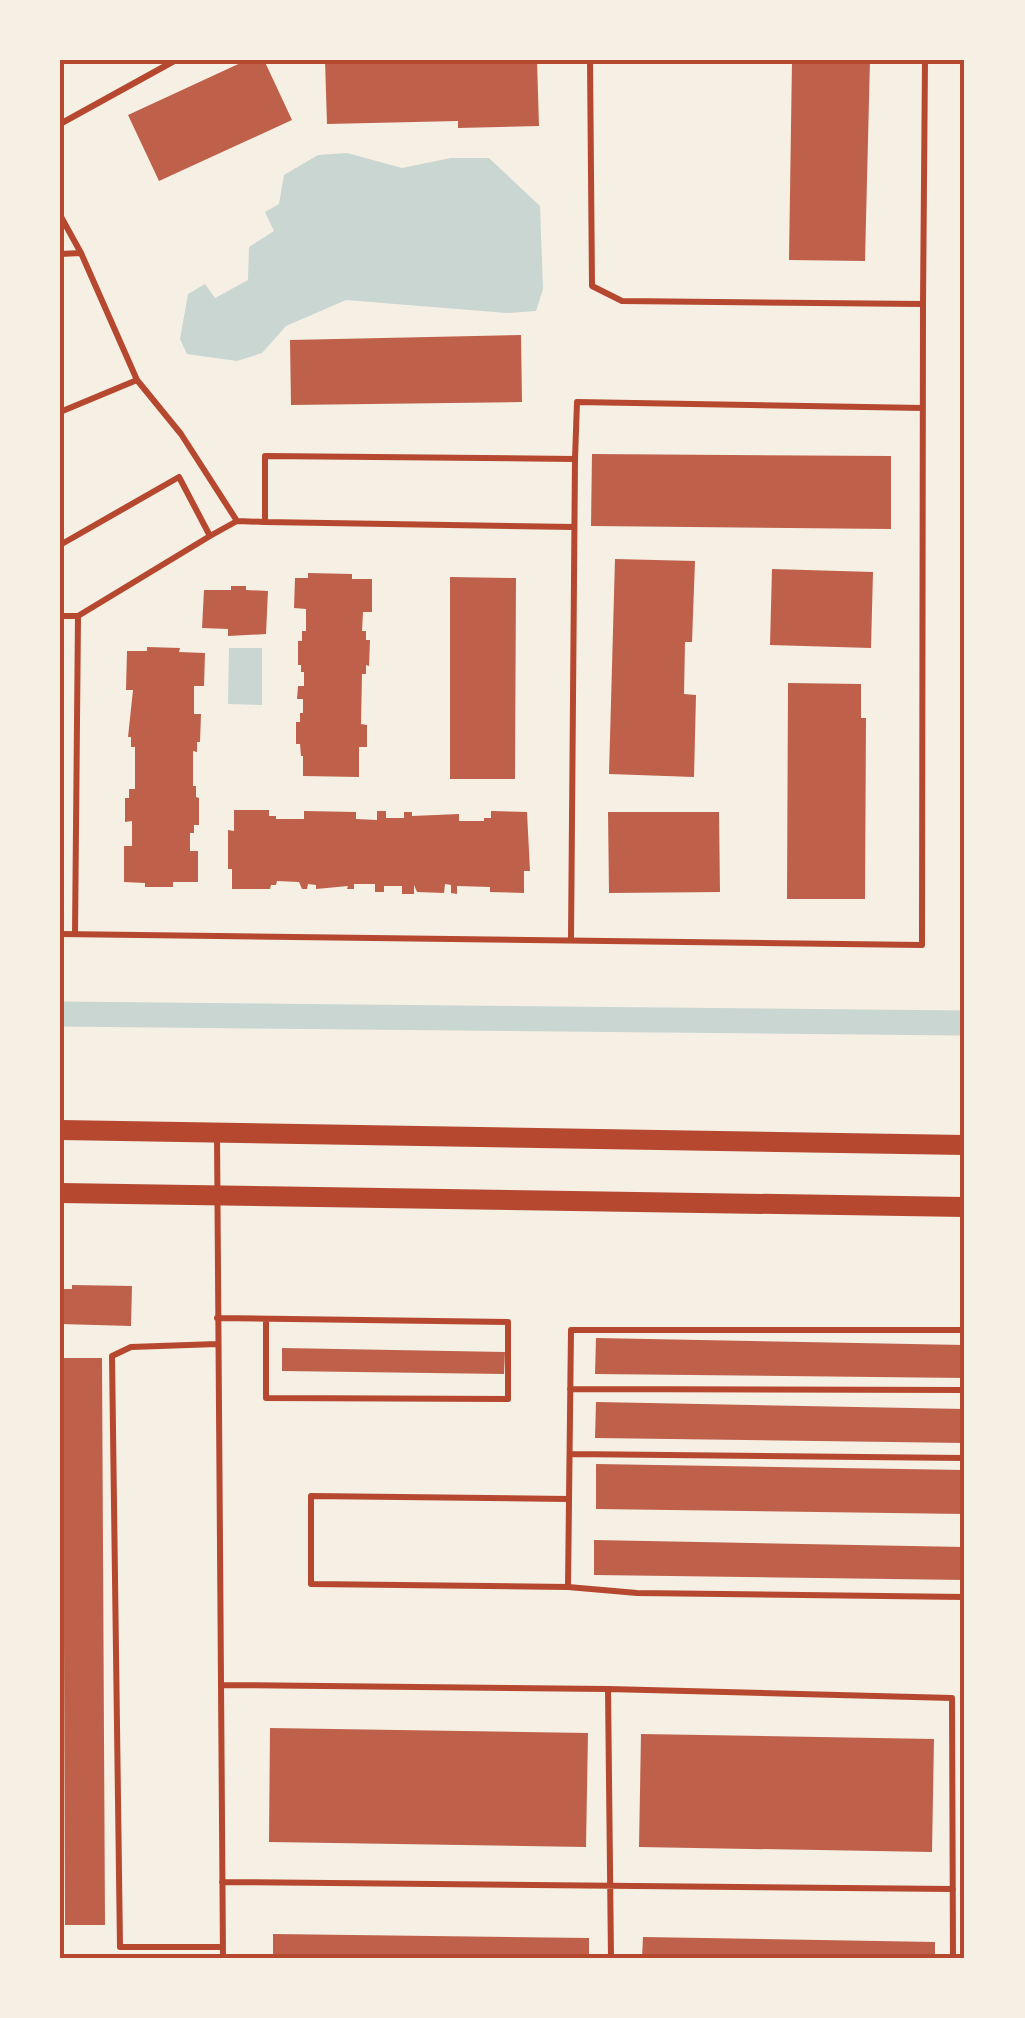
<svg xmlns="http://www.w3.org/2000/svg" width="1025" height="2018" viewBox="0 0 1025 2018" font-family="Cabin,sans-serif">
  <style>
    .water { fill: #c9d6d2 }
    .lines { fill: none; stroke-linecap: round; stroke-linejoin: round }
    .canal { stroke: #c9d6d2; stroke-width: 25 }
    .building { fill: #bf614a }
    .service { stroke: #b5482f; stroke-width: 6 }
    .primary { stroke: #b5482f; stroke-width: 20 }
    .neatline { fill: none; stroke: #b5482f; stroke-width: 4 }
  </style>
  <rect width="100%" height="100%" fill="#f6efe4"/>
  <!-- water -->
  <path class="water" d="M 347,153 L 402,168 L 451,158 L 489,158 L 540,206 L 543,289 L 536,311 L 507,313 L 346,300 L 286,326 L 262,353 L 237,361 L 187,354 L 180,339 L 188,294 L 205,284 L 215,298 L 248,280 L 249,247 L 274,231 L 265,212 L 279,204 L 284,175 L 318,155 Z
    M 229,648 L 262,648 L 262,705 L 228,704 Z"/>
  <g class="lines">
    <!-- canal -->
    <path class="canal" d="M 60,1014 L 965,1023"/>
  </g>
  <!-- building -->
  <path class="building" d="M 247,60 L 264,60 L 292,120 L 159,181 L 128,115 Z
    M 325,60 L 537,60 L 539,126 L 458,128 L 458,121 L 327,124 Z
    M 792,60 L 870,60 L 865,261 L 789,260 Z
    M 521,335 L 522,402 L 291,405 L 290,340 Z
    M 592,454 L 891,456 L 891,529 L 591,526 Z
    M 615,559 L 695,561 L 692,642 L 685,642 L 684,694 L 696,695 L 694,777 L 609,774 Z
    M 772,569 L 873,572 L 871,648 L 770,645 Z
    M 308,573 L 352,574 L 352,579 L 372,579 L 372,612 L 363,612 L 362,631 L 366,631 L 366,640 L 370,640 L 369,666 L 366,665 L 366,674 L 362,674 L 361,724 L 367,725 L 367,747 L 359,747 L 359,777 L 303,776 L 303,756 L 301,756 L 300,744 L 296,744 L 296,722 L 300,722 L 300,713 L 303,713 L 303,699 L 297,699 L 298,686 L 304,686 L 304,672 L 301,672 L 301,665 L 298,665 L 298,641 L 302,641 L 302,631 L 306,631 L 306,609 L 294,608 L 295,578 L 308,578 Z
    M 450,577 L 516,578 L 515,779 L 450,779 Z
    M 231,586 L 246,586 L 246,590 L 268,591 L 266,634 L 228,636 L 228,629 L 202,628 L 204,590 L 231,590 Z
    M 147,647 L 180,648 L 179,652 L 205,653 L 204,686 L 194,686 L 194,714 L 201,714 L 200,742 L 197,742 L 197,752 L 193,751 L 193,786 L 196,786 L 196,797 L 199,798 L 199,825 L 194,825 L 194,833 L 190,833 L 190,851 L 198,851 L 198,882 L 173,882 L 173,887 L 145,887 L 145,883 L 124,882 L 124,846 L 132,846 L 132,821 L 125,822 L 125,798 L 129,798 L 129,789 L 135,789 L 135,747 L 131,747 L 131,737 L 128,737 L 133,690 L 126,690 L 127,651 L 147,651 Z
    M 788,683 L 861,684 L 861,718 L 866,718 L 865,899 L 787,899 Z
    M 234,810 L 269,810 L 269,816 L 276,816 L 276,819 L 304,819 L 304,811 L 356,812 L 356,819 L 377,820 L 377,811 L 386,811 L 386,818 L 404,818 L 404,812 L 412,812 L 412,816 L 459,814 L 459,821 L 484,821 L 484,818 L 491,818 L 491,811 L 527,812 L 530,871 L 524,871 L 524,893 L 490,892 L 490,887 L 457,886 L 457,894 L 451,893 L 451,885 L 445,884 L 444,893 L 417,892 L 414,885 L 414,894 L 402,894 L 402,886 L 384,886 L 384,892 L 375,892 L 375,884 L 354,884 L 354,889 L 347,889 L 348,886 L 316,889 L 316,885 L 308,884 L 307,889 L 302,889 L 299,882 L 277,881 L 276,885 L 271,885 L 270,889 L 232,889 L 232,869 L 228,869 L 228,830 L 234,831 Z
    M 608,812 L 719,812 L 720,892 L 609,893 Z
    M 72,1285 L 132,1286 L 131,1326 L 60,1324 L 60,1289 L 72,1289 Z
    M 596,1338 L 965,1345 L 965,1378 L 595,1374 Z
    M 282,1348 L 505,1352 L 504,1374 L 282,1371 Z
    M 63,1358 L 102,1358 L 105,1925 L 65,1925 Z
    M 596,1402 L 965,1409 L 965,1443 L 595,1438 Z
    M 596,1464 L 965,1470 L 965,1514 L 596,1509 Z
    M 594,1540 L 965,1547 L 965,1580 L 594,1575 Z
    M 270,1728 L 588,1733 L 586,1847 L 269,1842 Z
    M 641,1734 L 934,1739 L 932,1852 L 639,1847 Z
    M 273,1934 L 589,1938 L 589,1958 L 273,1958 Z
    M 643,1937 L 935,1942 L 935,1958 L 642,1958 Z"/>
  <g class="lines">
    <!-- service -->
    <path class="service" d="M 590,60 L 592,286 L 622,301 L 923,304 L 925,60
      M 60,124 L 176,60
      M 60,215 L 81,253 L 137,380 L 60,412
      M 60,254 L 81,253
      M 575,459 L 577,402 L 923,408
      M 237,521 L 265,522 L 265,456 L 575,459 L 571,940
      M 265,522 L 574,527
      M 60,545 L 179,477 L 210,536 L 237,521 L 181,434 L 137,380
      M 60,616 L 78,616
      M 60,934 L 922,945 L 923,304
      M 75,934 L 78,616 L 210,536
      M 217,1134 L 223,1958
      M 217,1318 L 508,1322 L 508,1399 L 266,1398 L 266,1319
      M 217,1344 L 131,1347 L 112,1356 L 120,1947 L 223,1947
      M 570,1389 L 965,1390
      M 570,1454 L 965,1458
      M 569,1499 L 311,1496 L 311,1584 L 568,1587 C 569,1502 570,1416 571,1330 L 965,1330
      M 568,1587 L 637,1593 L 965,1597
      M 221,1685 L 608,1689
      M 222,1882 L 953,1889
      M 611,1958 L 608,1689 L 952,1698 L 953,1958"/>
    <!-- primary -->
    <path class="primary" d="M 60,1130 L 965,1145
      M 60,1193 L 965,1207"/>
  </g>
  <!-- border -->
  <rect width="1025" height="2018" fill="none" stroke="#f6efe4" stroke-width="125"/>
  <rect x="62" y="62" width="900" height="1894" class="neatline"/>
</svg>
